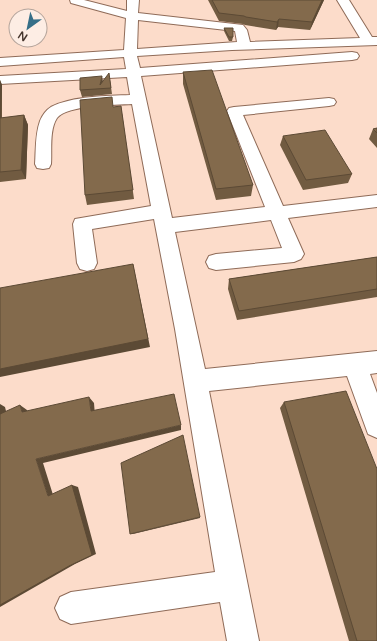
<svg xmlns="http://www.w3.org/2000/svg" width="377" height="641" viewBox="0 0 377 641" font-family="'Varela Round',sans-serif">
  <style>
    .lines { fill: none; stroke-linecap: round; stroke-linejoin: round }
    .minor-casing { stroke: #8f6b58; stroke-width: 2 }
    .minor { fill: #fff; fill-rule: evenodd }
    .wall { fill: #715b41 }
    .shaded-wall { fill: #5c4a35 }
    .building { fill: #836a4c; stroke: #5c4a35 }
  </style>
  <rect width="100%" height="100%" fill="#fcdcca"/>
  <g class="lines">
    <!-- minor casing -->
    <g class="minor-casing">
      <path id="minor" d="M 70,0 L 84,0 L 127,11 L 127,0 L 139,0 L 138,13 L 243,25 L 247,30 L 250,42 L 360,38 L 337,0 L 349,0 L 372,37 L 377,37 L 377,45 L 232,50 L 137,56 L 140,68 L 352,52 L 357,53 L 359,56 L 357,59 L 352,60 L 141,76 L 172,218 L 265,207 L 227,111 L 229,108 L 234,107 L 329,98 L 334,99 L 336,102 L 334,105 L 329,106 L 243,115 L 283,206 L 377,195 L 377,207 L 288,218 L 304,254 L 301,259 L 294,262 L 216,270 L 209,268 L 206,262 L 209,256 L 216,254 L 282,248 L 271,220 L 175,232 L 205,369 L 377,351 L 377,373 L 370,374 L 377,393 L 377,438 L 368,434 L 347,376 L 209,391 L 259,641 L 227,641 L 220,602 L 71,624 L 60,619 L 55,608 L 60,597 L 71,592 L 215,572 L 175,329 L 154,219 L 92,229 L 97,263 L 94,269 L 87,271 L 80,269 L 77,263 L 73,224 L 75,219 L 151,206 L 132,104 C 115,105 67,105 57,118 C 49,130 52,151 51,164 L 49,168 L 43,169 L 37,168 L 35,164 C 36,150 35,135 40,121 C 42,116 46,110 51,107 C 72,96 107,96 130,95 L 127,77 L 0,84 L 0,76 L 126,69 L 124,57 L 0,66 L 0,58 L 124,50 L 126,18 L 71,3 ZM 138,20 L 235,31 L 237,42 L 137,49 Z"/>
    </g>
    <!-- minor -->
    <use href="#minor" class="minor"/>
  </g>
  <!-- wall -->
  <path class="wall" d="M 208,0 L 324,0 L 310,30 L 278,27 L 276,30 L 245,25 L 243,24 L 219,21 Z
    M 224,28 L 233,37 L 232,41 L 229,41 L 224,31 Z
    M 183,72 L 253,185 L 251,196 L 216,200 L 183,84 Z
    M 0,80 L 2,85 L 2,118 L 24,115 L 28,125 L 26,179 L 0,182 Z
    M 110,80 L 112,94 L 82,97 L 80,90 L 103,81 Z
    M 121,106 L 134,199 L 87,205 L 85,195 Z
    M 377,128 L 377,148 L 369,139 L 373,129 Z
    M 283,136 L 352,174 L 348,183 L 303,190 L 280,145 Z
    M 377,257 L 377,297 L 237,320 L 228,289 L 229,279 Z
    M 284,402 L 377,641 L 349,641 L 280,408 Z"/>
  <!-- shaded-wall -->
  <path class="shaded-wall" d="M 322,0 L 324,0 L 310,30 L 312,22 Z
    M 279,19 L 278,27 L 276,30 L 277,22 Z
    M 102,76 L 103,82 L 100,85 Z
    M 0,80 L 2,85 L 1,128 L 0,125 Z
    M 24,115 L 28,125 L 26,179 L 21,170 Z
    M 133,264 L 150,347 L 0,377 L 0,369 Z
    M 89,397 L 94,403 L 95,416 L 91,411 Z
    M 0,404 L 5,407 L 8,419 L 0,414 Z
    M 20,405 L 27,410 L 29,417 L 22,412 Z
    M 181,425 L 181,430 L 43,463 L 54,498 L 48,496 L 36,459 Z
    M 72,485 L 78,487 L 96,554 L 75,564 L 0,607 L 0,605 Z
    M 200,517 L 200,518 L 133,534 L 130,534 Z"/>
  <!-- building -->
  <path class="building" d="M 212,0 L 322,0 L 312,22 L 279,19 L 277,22 L 246,17 L 244,16 L 219,13 Z
    M 224,28 L 233,28 L 233,37 L 229,37 Z
    M 212,70 L 253,185 L 216,189 L 183,72 Z
    M 109,73 L 111,88 L 80,90 L 80,78 L 102,76 L 100,85 Z
    M 112,97 L 113,107 L 121,106 L 133,190 L 85,195 L 80,100 Z
    M 24,115 L 21,170 L 0,172 L 0,118 Z
    M 377,128 L 377,133 L 373,129 Z
    M 325,130 L 352,174 L 306,180 L 283,136 Z
    M 377,257 L 377,289 L 239,311 L 229,279 Z
    M 133,264 L 148,339 L 0,369 L 0,288 Z
    M 346,391 L 377,469 L 377,641 L 357,641 L 284,402 Z
    M 174,394 L 181,425 L 36,459 L 48,496 L 72,485 L 92,555 L 69,566 L 0,605 L 0,413 L 0,414 L 20,405 L 22,412 L 89,397 L 91,411 Z
    M 183,435 L 200,517 L 130,534 L 121,463 Z"/>
  <!-- north arrow -->
  <g transform="translate(28 28) rotate(213)"><circle r="19" fill="#fdede4" stroke="#b4a49b"/>
  <path d="M0-3L7 15L0 10L-7 15Z" fill="#366f88"/>
  <text y="-6" font-size="11" font-weight="bold" text-anchor="middle" fill="#46362e">N</text>
  </g>
</svg>
